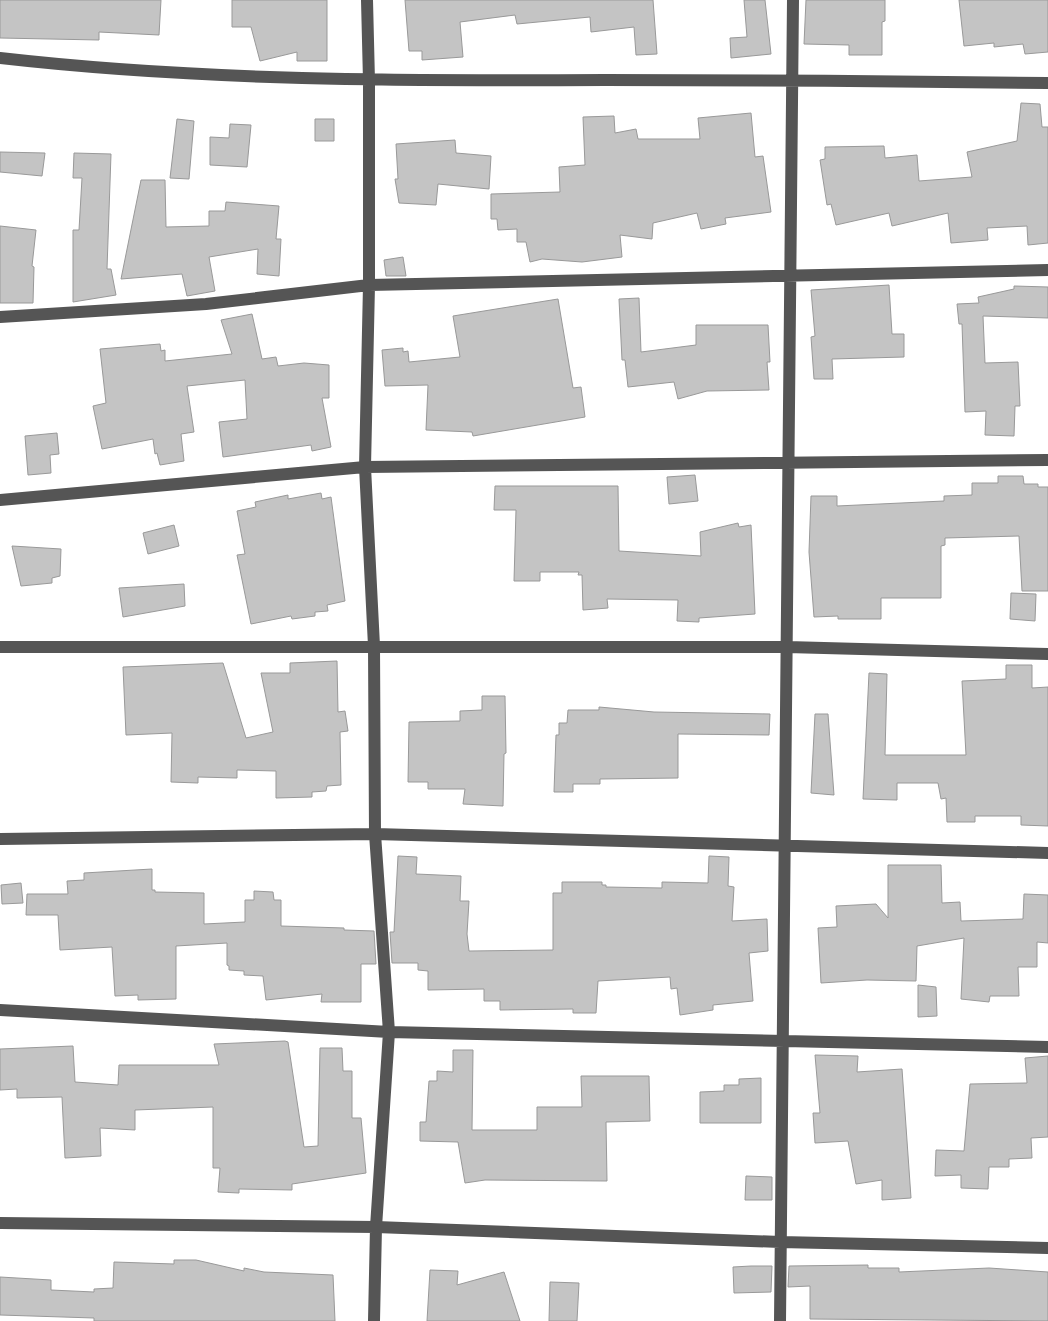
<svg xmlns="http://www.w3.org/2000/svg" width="1048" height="1321" viewBox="0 0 1048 1321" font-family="'Roboto Condensed',sans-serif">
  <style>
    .building { fill: #c4c4c4; stroke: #999 }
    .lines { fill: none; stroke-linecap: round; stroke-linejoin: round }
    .minor { stroke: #555; stroke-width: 12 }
  </style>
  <rect width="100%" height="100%" fill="#fff"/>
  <!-- building -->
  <path class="building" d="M 0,0 L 161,0 L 159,35 L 99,32 L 99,40 L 0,38 Z
    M 232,0 L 327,0 L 327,61 L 297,61 L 297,52 L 260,61 L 251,27 L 232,27 Z
    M 405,0 L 653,0 L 657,54 L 636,55 L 634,27 L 591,32 L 590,17 L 517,24 L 515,15 L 460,22 L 463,57 L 422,60 L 422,51 L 409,51 Z
    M 744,0 L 765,0 L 771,54 L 731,58 L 730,38 L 747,37 Z
    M 806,0 L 885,0 L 885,21 L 882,22 L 882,55 L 849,55 L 849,45 L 804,44 Z
    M 959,0 L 1048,0 L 1048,52 L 1025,54 L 1023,44 L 994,47 L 994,43 L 964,46 Z
    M 1021,103 L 1040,104 L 1042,127 L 1048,127 L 1048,243 L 1028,245 L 1027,226 L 987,228 L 988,240 L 951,243 L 948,213 L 892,226 L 889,213 L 836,225 L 831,204 L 827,205 L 820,160 L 825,159 L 825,147 L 884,146 L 885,158 L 917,155 L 919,181 L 972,177 L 967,152 L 1017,141 Z
    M 751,113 L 755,157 L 763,156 L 771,212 L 725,218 L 726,224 L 701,229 L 697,213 L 653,223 L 652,239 L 620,235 L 622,257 L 582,262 L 542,259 L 530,262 L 526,242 L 517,242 L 517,229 L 498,230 L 497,219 L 491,219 L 491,194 L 560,192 L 559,167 L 585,165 L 583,117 L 614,116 L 615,133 L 636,129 L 638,139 L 700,139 L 698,118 Z
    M 177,119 L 194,121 L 189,179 L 170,178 Z
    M 315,119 L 334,119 L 334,141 L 315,141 Z
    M 230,124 L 251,125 L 247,167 L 210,165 L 210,137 L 229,138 Z
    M 455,140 L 456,153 L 491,156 L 489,189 L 438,184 L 436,205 L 399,203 L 395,179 L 398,179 L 396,144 Z
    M 0,152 L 45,153 L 42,176 L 0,172 Z
    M 74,153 L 111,154 L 107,269 L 111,269 L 116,295 L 73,302 L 73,230 L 79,230 L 82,178 L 73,178 Z
    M 141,180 L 165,180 L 166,227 L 209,226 L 209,211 L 225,211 L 226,202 L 279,206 L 276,239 L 281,239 L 279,276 L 257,274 L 258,249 L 209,257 L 215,291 L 187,296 L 182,274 L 121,279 Z
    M 0,226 L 36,230 L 32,266 L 34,267 L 33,303 L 0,303 Z
    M 403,257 L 406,276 L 386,276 L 384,260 Z
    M 889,285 L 892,334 L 904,334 L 904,357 L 832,359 L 833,379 L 814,379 L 811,337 L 815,336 L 811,290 Z
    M 1014,286 L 1048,287 L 1048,318 L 983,316 L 985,363 L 1018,362 L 1020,406 L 1015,406 L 1014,436 L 985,435 L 986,411 L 965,412 L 962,324 L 959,324 L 957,304 L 979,303 L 978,297 L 1014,289 Z
    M 639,298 L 641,352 L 696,345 L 696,325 L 768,325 L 770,362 L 767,362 L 769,390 L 707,391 L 678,399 L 674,382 L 628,387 L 625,360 L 622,360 L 619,299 Z
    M 558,299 L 573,388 L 581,387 L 585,417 L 473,436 L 472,432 L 426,430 L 428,385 L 385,386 L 382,350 L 403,348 L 403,352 L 408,351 L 409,362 L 460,357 L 453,316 Z
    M 252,314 L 262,359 L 276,357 L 278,366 L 304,363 L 329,365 L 329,398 L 322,398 L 331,447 L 312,451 L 311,445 L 223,457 L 219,422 L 247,419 L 245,380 L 187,386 L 194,432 L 181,434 L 184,461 L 160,465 L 157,453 L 155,454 L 153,439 L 102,449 L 93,406 L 106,403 L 100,349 L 160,344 L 161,351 L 165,350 L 165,361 L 232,354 L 221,320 Z
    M 57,433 L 59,454 L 50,455 L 51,473 L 28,475 L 25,436 Z
    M 695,475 L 698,501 L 669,504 L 667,477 Z
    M 998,476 L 1023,476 L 1024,484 L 1038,484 L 1038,487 L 1048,487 L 1048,591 L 1022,591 L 1019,536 L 945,538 L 945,545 L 941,546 L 941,598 L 881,598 L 881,619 L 838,619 L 838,616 L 814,617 L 809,552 L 811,496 L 837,496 L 837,506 L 944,501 L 944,496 L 972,495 L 972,483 L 998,483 Z
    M 495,486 L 618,486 L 619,551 L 701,556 L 700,532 L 738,523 L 739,527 L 751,525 L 755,614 L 699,618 L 699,622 L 677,621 L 678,600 L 607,599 L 608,608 L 583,610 L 582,575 L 578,575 L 579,572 L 540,572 L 540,581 L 514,581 L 516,510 L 494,510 Z
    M 321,493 L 322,499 L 331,497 L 345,601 L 327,605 L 328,611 L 315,612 L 315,616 L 292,619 L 291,616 L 251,624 L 237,555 L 245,554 L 237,511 L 256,507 L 255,502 L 288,495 L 288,499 Z
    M 174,525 L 179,546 L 148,554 L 143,533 Z
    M 12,546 L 61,549 L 60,576 L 52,578 L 52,583 L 21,586 Z
    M 184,584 L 185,606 L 123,617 L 119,588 Z
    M 1011,593 L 1036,594 L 1035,621 L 1010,619 Z
    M 337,661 L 338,712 L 345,711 L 348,731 L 340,732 L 341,785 L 327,786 L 326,791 L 312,792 L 312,797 L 276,798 L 276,771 L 237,770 L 237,778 L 198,777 L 198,783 L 171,782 L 172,733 L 126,735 L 123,667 L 223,663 L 246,738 L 273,732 L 261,673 L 290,673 L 290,663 Z
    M 1006,665 L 1032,665 L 1032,688 L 1048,687 L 1048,826 L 1021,825 L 1021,816 L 975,816 L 975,822 L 947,822 L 946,798 L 941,799 L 938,783 L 897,783 L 897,800 L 863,799 L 869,673 L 887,674 L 885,755 L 966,755 L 962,681 L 1006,679 Z
    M 482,696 L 505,696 L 506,753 L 504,754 L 503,806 L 463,804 L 465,789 L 428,789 L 428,782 L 408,782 L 409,722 L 460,721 L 460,711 L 482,710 Z
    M 599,707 L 654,712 L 770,714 L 769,735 L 678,734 L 678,778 L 600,779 L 600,784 L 573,784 L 573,792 L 554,792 L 556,735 L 559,735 L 559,723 L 567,723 L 568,710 L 599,710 Z
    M 815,714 L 828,714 L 834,795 L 811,793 Z
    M 398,856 L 417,857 L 416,874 L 461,876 L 460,901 L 469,901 L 467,934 L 469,951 L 553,950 L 553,893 L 562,893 L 562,882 L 602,882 L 602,885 L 606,885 L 606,887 L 662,888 L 662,882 L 708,883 L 709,856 L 729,857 L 728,886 L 734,887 L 732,921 L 767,919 L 768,951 L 749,953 L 753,1001 L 713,1005 L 713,1010 L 680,1015 L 677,988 L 671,989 L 670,977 L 598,981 L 596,1013 L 573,1013 L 573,1009 L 500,1010 L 500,1001 L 484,1001 L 484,989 L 428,990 L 428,971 L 418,970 L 418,963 L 392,963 L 390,932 L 394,932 Z
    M 888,865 L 941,865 L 942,903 L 960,902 L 961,921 L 1023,919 L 1024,894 L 1048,895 L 1048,943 L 1037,942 L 1037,967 L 1018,967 L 1019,996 L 990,996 L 989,1002 L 961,999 L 964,938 L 917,946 L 916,981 L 867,980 L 821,983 L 818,928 L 837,927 L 836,906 L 876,904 L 888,918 Z
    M 152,869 L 152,890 L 155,890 L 155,892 L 204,893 L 204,924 L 245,922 L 245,900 L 254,900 L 254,891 L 273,892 L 274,900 L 281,900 L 281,926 L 344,928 L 344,930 L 374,931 L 376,964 L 361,964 L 361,1002 L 321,1002 L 322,994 L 266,1000 L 263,976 L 244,975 L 244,971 L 229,970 L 229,966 L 227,965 L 227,943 L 176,946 L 176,999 L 138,1000 L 138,995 L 115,996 L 112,947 L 60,950 L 58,915 L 26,915 L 27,894 L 68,894 L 67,881 L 84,880 L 84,873 Z
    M 21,883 L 23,903 L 2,904 L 1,885 Z
    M 918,985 L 936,987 L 937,1016 L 918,1017 Z
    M 285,1041 L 288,1042 L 304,1147 L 318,1146 L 320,1048 L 342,1048 L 343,1071 L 352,1071 L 352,1118 L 361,1118 L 366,1173 L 292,1184 L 292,1190 L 239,1189 L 239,1193 L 218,1192 L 220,1168 L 213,1168 L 213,1107 L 135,1110 L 135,1130 L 100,1128 L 101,1156 L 65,1158 L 62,1097 L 17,1098 L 17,1089 L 0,1090 L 0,1049 L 73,1046 L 75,1082 L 118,1085 L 119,1065 L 219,1065 L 214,1044 Z
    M 453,1050 L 473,1050 L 472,1130 L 537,1130 L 537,1107 L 582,1107 L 581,1076 L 649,1076 L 650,1121 L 606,1122 L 607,1181 L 485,1180 L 465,1183 L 458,1142 L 420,1141 L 420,1122 L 426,1122 L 429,1081 L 437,1081 L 437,1071 L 453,1072 Z
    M 815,1055 L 858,1056 L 857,1072 L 902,1069 L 911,1198 L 882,1200 L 882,1180 L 856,1184 L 848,1141 L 815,1143 L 813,1113 L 820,1113 Z
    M 1048,1056 L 1048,1137 L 1031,1138 L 1032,1158 L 1009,1159 L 1009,1167 L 989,1167 L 988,1189 L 961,1188 L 961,1175 L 935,1176 L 936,1150 L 964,1151 L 970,1084 L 1027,1083 L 1025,1058 Z
    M 761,1078 L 761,1123 L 700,1123 L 700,1092 L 724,1091 L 724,1085 L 739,1085 L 739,1079 Z
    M 746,1176 L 772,1177 L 772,1200 L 745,1200 Z
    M 174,1260 L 196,1260 L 244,1271 L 244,1268 L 264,1272 L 333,1275 L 335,1321 L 94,1321 L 94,1318 L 0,1315 L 0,1277 L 51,1280 L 51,1290 L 94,1292 L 94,1289 L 113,1288 L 114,1262 L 174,1264 Z
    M 868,1265 L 868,1268 L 899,1268 L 899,1272 L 989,1268 L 1048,1272 L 1048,1321 L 810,1319 L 810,1286 L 788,1287 L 789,1266 Z
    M 751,1266 L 772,1266 L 771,1292 L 734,1293 L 733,1267 Z
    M 430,1270 L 458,1271 L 457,1285 L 504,1272 L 520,1321 L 427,1321 Z
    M 550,1282 L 579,1283 L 577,1321 L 549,1321 Z"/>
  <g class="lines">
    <!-- minor -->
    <path class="minor" d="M 367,0 L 369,81 L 369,285 L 365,467 L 374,646 L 375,834 L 389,1032 L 376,1227 L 374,1321
      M 0,58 C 201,81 403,81 605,80 C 753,80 900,81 1048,83
      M 0,317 L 206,304 L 369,285 L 1048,270
      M 0,500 L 365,467 L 1048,460
      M 0,647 L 787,647 L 1048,654
      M 0,839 L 375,834 L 1048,853
      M 0,1010 L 389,1032 L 1048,1047
      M 0,1223 L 376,1227 L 780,1242 L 1048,1248
      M 780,1321 L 793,0"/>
  </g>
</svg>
